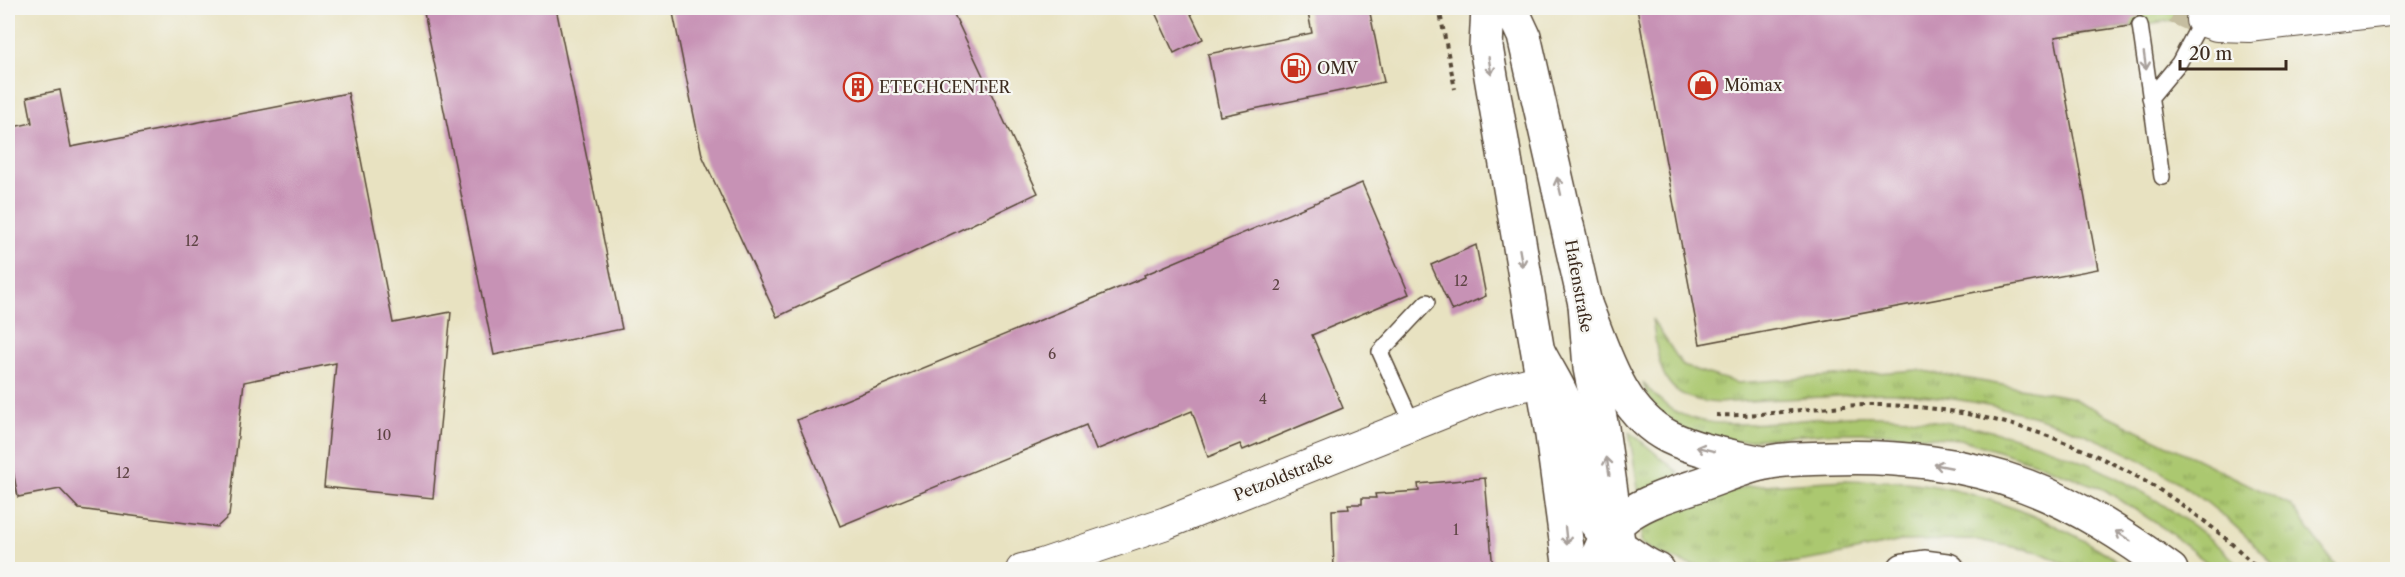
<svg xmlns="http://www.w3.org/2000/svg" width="2405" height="577" viewBox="0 0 2405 577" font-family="'Libre Caslon Text',serif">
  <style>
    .grass { fill: url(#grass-tufts); stroke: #737946; stroke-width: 1.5 }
    .pitch { fill: #abc86f; stroke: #737946; stroke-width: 1.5 }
    .building { fill: #c792b5 }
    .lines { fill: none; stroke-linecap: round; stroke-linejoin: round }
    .street-tunnel { stroke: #c5bda0; stroke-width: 32; stroke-dasharray: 32 16; stroke-linecap: butt }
    .lane-casing { stroke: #554636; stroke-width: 18 }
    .street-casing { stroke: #554636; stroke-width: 34 }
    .primary-casing { stroke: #554636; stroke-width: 36 }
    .highway-casing { stroke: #554636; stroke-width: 36 }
    .path { stroke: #554636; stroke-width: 4; stroke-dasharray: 4.5 4.5; stroke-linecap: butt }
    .lane { stroke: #fff; stroke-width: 15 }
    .street { stroke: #fff; stroke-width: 32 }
    .primary { stroke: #fff; stroke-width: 33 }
    .highway { stroke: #fff; stroke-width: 33 }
    .oneway { stroke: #a79f9a }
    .labels { text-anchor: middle; stroke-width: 4.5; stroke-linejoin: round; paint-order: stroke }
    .number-label { font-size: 14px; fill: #5e4444 }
    .poi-label { font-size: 16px; fill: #3b2a1e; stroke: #f6f6f2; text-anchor: start }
    .street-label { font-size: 16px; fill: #3b2a1e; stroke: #f6f6f2 }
  </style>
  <defs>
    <pattern id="grass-tufts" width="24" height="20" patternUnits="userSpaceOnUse" patternTransform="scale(1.5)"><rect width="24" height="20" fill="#abc86f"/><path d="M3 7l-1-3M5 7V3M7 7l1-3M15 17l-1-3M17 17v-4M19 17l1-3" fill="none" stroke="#8ca35b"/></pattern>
  </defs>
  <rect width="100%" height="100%" fill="#f6f6f2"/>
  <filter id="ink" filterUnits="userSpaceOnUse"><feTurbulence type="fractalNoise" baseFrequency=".0167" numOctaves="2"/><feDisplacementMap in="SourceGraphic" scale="12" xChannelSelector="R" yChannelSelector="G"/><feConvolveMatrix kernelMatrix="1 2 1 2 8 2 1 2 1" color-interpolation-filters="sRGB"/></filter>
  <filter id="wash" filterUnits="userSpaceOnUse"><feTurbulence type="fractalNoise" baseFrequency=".008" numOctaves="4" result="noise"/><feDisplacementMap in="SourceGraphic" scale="24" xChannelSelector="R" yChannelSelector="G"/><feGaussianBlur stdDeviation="1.35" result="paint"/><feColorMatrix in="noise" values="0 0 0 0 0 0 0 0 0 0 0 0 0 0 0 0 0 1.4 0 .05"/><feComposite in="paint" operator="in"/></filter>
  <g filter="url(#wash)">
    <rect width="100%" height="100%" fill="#e8e2c1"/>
    <!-- grass -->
    <path class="grass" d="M 1652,319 L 1683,366 L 1737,383 L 1918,370 L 2070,397 L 2291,505 L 2338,569 L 2276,569 C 2184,458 2033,399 1891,393 C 1869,392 1846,396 1823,397 C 1788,399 1754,400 1719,403 C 1659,400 1660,368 1652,319 Z
      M 1643,383 C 1651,392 1660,401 1670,408 C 1713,438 1802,417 1852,416 C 1883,415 1930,419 1961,425 C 2066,443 2167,494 2243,569 L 2215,569 L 2165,529 L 2105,490 L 2039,464 L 1960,439 L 1876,433 L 1825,433 L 1727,442 L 1690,433 L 1662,415 L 1649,399 Z
      M 1629,431 L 1679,473 L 1675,480 L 1639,494 Z
      M 1845,480 C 1868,481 1891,480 1914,483 C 1984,491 2072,527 2129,569 L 2076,569 L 2039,552 L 1977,540 L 1901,541 L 1828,557 L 1773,566 L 1717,569 L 1687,564 L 1656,552 L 1641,543 L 1642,523 L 1676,507 L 1748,486 Z"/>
    <!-- pitch -->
    <path class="pitch" d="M 2067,8 L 2257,8 L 2071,35 Z"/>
    <g id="blocks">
      <!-- building -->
      <path class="building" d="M 423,8 L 556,8 L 622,329 L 494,355 Z
        M 672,8 L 951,8 L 1038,193 L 777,317 L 702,155 Z
        M 1153,8 L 1188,8 L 1203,39 L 1174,53 Z
        M 1307,8 L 1369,8 L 1384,82 L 1220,116 L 1208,54 L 1312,33 Z
        M 1637,8 L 2140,8 L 2141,16 L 2134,18 L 2130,26 L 2055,37 L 2098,269 L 1700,344 Z
        M 60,90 L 71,147 L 348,93 L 393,323 L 451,312 L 433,498 L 324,487 L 336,363 L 244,382 L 229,516 L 217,527 L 79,509 L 60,489 L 18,497 L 11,460 L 14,459 L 8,426 L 8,128 L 32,123 L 27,97 Z
        M 1362,183 L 1409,294 L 1312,335 L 1343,408 L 1243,450 L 1240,444 L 1208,457 L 1192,411 L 1096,450 L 1086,425 L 840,526 L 797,420 L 1145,277 L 1144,275 Z
        M 1476,245 L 1486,296 L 1452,311 L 1431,265 Z
        M 1485,478 L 1493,570 L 1334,570 L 1332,510 L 1349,509 L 1348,504 L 1362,504 L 1362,498 L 1376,498 L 1375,494 L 1419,491 L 1418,484 Z"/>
    </g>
  </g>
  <g filter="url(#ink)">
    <use href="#blocks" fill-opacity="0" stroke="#554636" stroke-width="1.5"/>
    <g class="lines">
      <!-- street-tunnel -->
      <path class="street-tunnel" d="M 2176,8 L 2202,20"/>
      <!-- lane casing -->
      <g class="lane-casing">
        <path id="lane" d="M 2140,25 L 2162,177
          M 2150,98 L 2179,63 L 2202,20
          M 1413,425 L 1380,352 L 1427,302"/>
      </g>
      <!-- street casing -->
      <g class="street-casing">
        <path id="street" d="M 2202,20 L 2217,25 L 2249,26 L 2398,9
          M 1022,570 L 1042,565 L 1166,523 L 1492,393 L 1543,380"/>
      </g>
      <!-- primary casing -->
      <g class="primary-casing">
        <path id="primary" d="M 1488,8 L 1486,47 L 1552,435 L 1570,570
          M 1511,8 L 1524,36 L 1585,304 L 1590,368 L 1602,428 L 1622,570"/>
      </g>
      <!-- highway casing -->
      <g class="highway-casing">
        <path id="highway" d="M 1585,304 C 1604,351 1620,413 1669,437 C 1698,451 1731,456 1762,463
          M 1539,353 C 1547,369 1559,386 1565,403 C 1584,459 1564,508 1622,548 C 1633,556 1645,565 1658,570
          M 1594,570 C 1606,513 1647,502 1696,486 C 1718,479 1739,469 1761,464 C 1782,458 1807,459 1829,458 C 1893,455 1965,463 2026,486 C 2079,506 2126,537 2171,570
          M 1904,570 L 1925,567 L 1948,570"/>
      </g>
      <!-- path -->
      <path class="path" d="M 1439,8 L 1455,89
        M 1716,415 C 1766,417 1816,406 1866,405 C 2010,403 2159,467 2259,570"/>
      <!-- lane -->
      <use href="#lane" class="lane"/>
      <!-- street -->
      <use href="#street" class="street"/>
      <!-- primary -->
      <use href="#primary" class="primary"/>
      <!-- highway -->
      <use href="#highway" class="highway"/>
    </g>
    <!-- one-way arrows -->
    <defs><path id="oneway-shaft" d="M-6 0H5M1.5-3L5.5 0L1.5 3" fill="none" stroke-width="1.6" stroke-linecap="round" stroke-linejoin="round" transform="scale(1.5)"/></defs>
    <g class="oneway">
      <use href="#oneway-shaft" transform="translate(2145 61) rotate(82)"/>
      <use href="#oneway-shaft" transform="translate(1490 66) rotate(81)"/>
      <use href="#oneway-shaft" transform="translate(1559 186) rotate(-103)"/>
      <use href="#oneway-shaft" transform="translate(1521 258) rotate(80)"/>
      <use href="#oneway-shaft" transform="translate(1705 449) rotate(-166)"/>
      <use href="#oneway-shaft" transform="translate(1608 466) rotate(-99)"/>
      <use href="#oneway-shaft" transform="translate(1943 466) rotate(-169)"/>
      <use href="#oneway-shaft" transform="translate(1566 536) rotate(84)"/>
      <use href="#oneway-shaft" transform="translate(2123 536) rotate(-147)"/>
    </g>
  </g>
  <!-- icons -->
  <defs>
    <g id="fuel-ring" transform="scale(1.5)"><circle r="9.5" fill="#f6f6f2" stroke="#c8321e" stroke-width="1.5"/><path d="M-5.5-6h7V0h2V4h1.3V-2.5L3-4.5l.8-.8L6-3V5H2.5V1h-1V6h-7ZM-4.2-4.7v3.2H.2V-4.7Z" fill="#c8321e"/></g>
    <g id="shop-ring" transform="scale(1.5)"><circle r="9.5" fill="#f6f6f2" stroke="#c8321e" stroke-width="1.5"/><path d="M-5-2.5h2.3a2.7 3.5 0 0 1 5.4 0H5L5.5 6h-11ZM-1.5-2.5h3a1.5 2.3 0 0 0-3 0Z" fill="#c8321e"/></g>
    <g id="building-ring" transform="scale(1.5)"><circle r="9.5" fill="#f6f6f2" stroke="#c8321e" stroke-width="1.5"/><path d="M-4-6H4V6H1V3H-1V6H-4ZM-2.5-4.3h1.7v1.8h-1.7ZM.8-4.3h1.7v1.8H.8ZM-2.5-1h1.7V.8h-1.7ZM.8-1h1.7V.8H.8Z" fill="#c8321e"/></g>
  </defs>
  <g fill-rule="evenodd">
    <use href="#fuel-ring" x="1296" y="68"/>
    <use href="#shop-ring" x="1703" y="85"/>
    <use href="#building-ring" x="858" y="87"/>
  </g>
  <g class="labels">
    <!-- number labels -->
    <g class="number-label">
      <text x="192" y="246">12</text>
      <text x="1461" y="286">12</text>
      <text x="1276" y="290">2</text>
      <text x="1052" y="359">6</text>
      <text x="1263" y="404">4</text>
      <text x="384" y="440">10</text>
      <text x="123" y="478">12</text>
      <text x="1456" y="535">1</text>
    </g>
    <!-- poi labels -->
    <g class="poi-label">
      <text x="1317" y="74">OMV</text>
      <text x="1724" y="91">Mömax</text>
      <text x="879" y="93">ETECHCENTER</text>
    </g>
    <!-- street labels -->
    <g class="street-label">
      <text transform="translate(1579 286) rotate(80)" y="6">Hafenstraße</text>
      <text transform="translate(1283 476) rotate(-22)" y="6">Petzoldstraße</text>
    </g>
  </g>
  <!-- margin -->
  <rect width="2405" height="577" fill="none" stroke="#f6f6f2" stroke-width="30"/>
  <!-- scale -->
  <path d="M2180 60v9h106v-9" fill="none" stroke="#3b2a1e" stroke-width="3"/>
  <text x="2189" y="60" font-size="18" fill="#3b2a1e" stroke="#f6f6f2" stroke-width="4.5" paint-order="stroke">20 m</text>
</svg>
